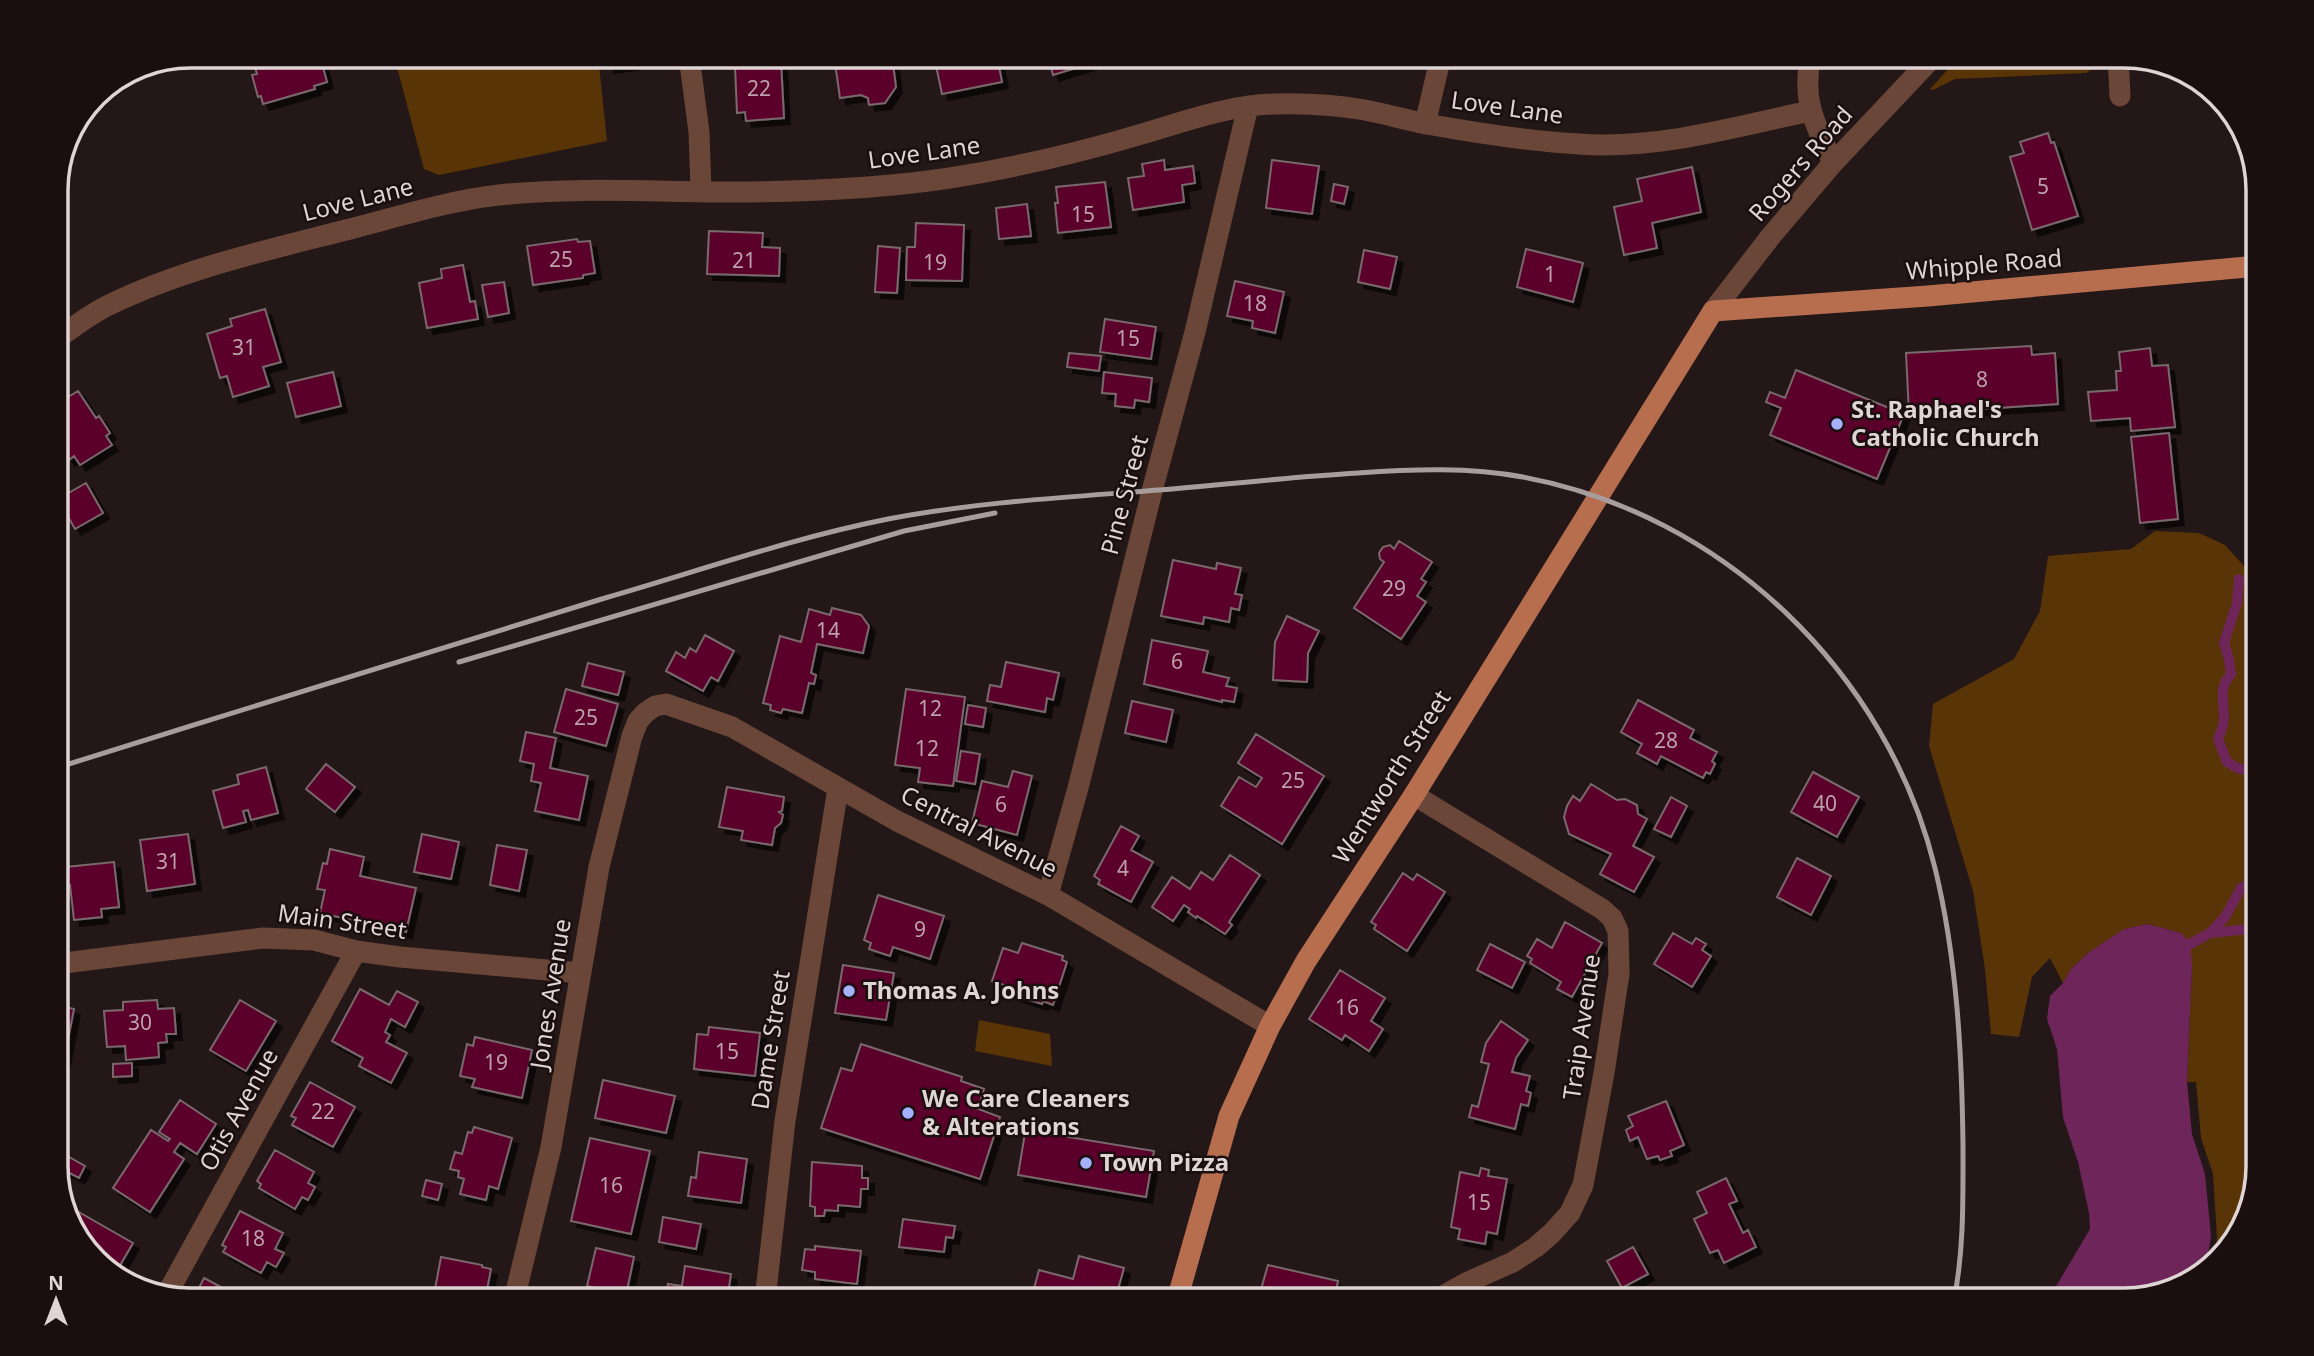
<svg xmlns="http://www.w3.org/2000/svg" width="2314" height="1356" viewBox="0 0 2314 1356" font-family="'Noto Sans',sans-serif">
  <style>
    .green { fill: #593406 }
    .water { fill: #6e265a }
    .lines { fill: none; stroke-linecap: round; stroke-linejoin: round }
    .stream { stroke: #6e265a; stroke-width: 10 }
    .building { fill: #5a012a; stroke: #79686c; stroke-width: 2; filter: url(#shadow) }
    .minor { stroke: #694637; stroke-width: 21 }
    .major { stroke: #b76e4f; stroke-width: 21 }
    .rail { stroke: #a79d9c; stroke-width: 5 }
    .poi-dot { fill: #a5b1fc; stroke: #1b0e0e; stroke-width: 2.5 }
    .labels { text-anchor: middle; stroke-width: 5; stroke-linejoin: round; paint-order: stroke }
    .number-label { font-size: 21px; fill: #bda0aa }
    .street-label { font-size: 24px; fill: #ded5d4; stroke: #1b0e0e }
    .poi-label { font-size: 24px; font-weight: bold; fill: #ded5d4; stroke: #1b0e0e; text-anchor: start }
    .rim { fill: none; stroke: #ded5d4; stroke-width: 3.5 }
  </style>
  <defs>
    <filter id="shadow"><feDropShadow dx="6" dy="6" stdDeviation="0" flood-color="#0009"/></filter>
  </defs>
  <rect width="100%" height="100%" fill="#241717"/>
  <!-- green -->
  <path class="green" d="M 394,56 L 598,56 L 607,141 L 439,175 L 424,169 Z
    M 1960,56 L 2096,56 L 2096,57 L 2095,67 L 2086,73 L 1955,79 L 1933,90 L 1930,89 Z
    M 2155,531 L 2199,533 L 2225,545 L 2253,576 L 2258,576 L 2258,1106 L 2256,1106 L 2258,1166 L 2240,1233 L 2214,1259 L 2217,1237 L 2213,1174 L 2201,1138 L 2196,1082 L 2187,1082 L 2192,966 L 2181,933 L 2148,924 L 2125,929 L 2088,953 L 2071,969 L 2063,983 L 2050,958 L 2032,977 L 2019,1037 L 1991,1034 L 1985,969 L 1973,891 L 1929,746 L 1933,704 L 2014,659 L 2040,611 L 2048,556 L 2131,549 Z
    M 979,1020 L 1050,1034 L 1052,1066 L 975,1051 Z"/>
  <!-- water -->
  <path class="water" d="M 2148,924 L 2181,933 L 2190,942 L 2192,966 L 2187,1082 L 2192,1134 L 2205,1174 L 2211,1236 L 2206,1267 L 2191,1282 L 2124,1300 L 2048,1300 L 2090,1229 L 2089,1213 L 2078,1162 L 2063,1117 L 2057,1049 L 2047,1019 L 2050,996 L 2063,983 L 2071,969 L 2088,953 L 2124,929 Z"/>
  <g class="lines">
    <!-- stream -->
    <path class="stream" d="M 2239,579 L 2237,603 L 2224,643 L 2229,659 L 2231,674 C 2218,689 2224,700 2224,717 C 2224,725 2221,732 2218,739 L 2227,762 L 2237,768 L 2258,772
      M 2210,933 L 2258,928
      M 2181,949 L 2210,933 L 2225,917 L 2241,888 L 2258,878"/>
  </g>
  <!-- building -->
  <path class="building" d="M 295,56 L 320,56 L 327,82 L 314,86 L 315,89 L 263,104 L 261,96 L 258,97 L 252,75 L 257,74 L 255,67 Z
    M 607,56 L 632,56 L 633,64 L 608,67 Z
    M 834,56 L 892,56 L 896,87 L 885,103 L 869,105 L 868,98 L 861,95 L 840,98 Z
    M 934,56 L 997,56 L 1002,82 L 942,94 Z
    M 1048,56 L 1108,56 L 1109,58 L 1053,75 Z
    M 774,59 L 774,62 L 781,61 L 784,118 L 746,121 L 745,112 L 737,113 L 735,66 L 750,65 L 750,60 Z
    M 2048,133 L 2051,143 L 2054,142 L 2078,216 L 2032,230 L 2010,157 L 2024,153 L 2020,142 Z
    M 1164,160 L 1165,170 L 1193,166 L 1195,183 L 1182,185 L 1184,202 L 1133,210 L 1128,178 L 1144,176 L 1142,164 Z
    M 1272,160 L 1319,166 L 1312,214 L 1266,208 Z
    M 2251,160 L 2258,182 L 2258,219 L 2251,220 L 2243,161 Z
    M 1692,167 L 1701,212 L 1652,223 L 1657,248 L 1624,255 L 1614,207 L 1642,201 L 1637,179 Z
    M 1105,182 L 1111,227 L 1058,233 L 1055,203 L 1058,203 L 1056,187 Z
    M 1334,184 L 1348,187 L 1344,204 L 1331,201 Z
    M 1027,204 L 1031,236 L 999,239 L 996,208 Z
    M 916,223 L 964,225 L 962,281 L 906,280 L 907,247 L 915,247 Z
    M 709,231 L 763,233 L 762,247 L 780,248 L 779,276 L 707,274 Z
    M 577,239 L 578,242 L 590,241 L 595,273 L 583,275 L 583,278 L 533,285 L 527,246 Z
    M 878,246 L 900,248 L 897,293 L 875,292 Z
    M 1526,249 L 1583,263 L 1573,302 L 1517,287 Z
    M 1364,250 L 1397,257 L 1390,289 L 1358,282 Z
    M 463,265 L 470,302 L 475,301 L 478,319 L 427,328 L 419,283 L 442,278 L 441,269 Z
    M 1235,281 L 1284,292 L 1275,333 L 1252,328 L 1253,321 L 1227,316 Z
    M 504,282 L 509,313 L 488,317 L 482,285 Z
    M 265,309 L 281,362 L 263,367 L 269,386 L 233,397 L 227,376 L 220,378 L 207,334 L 232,326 L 230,319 Z
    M 1105,319 L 1156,327 L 1151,359 L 1100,352 Z
    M 2031,346 L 2032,355 L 2055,353 L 2058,404 L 1909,414 L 1906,353 Z
    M 2150,348 L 2152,366 L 2168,365 L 2175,427 L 2131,431 L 2130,418 L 2091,421 L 2088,392 L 2117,390 L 2116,371 L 2121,371 L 2119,352 Z
    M 1069,353 L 1101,356 L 1099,371 L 1067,367 Z
    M 1796,370 L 1904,414 L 1877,479 L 1770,435 L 1781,408 L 1766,402 L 1770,392 L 1785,398 Z
    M 333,372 L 341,406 L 296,417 L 287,383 Z
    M 1104,372 L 1152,378 L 1149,402 L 1135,400 L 1134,408 L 1115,406 L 1116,394 L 1102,393 Z
    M 78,391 L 96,418 L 99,416 L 110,433 L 106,436 L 112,445 L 80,465 L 74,456 L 69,460 L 56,441 L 56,398 L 60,396 L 63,400 Z
    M 2169,433 L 2178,519 L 2140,523 L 2131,437 Z
    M 86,483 L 103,513 L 75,529 L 58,499 Z
    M 1399,541 L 1432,562 L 1421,579 L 1426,582 L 1417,596 L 1426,602 L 1401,639 L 1354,608 L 1384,562 L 1380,559 L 1379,553 L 1383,547 L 1390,545 L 1394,549 Z
    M 1173,560 L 1216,569 L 1217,563 L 1241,568 L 1235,594 L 1242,595 L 1239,610 L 1231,608 L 1229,622 L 1204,617 L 1203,624 L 1161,616 Z
    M 832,608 L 861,615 L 869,626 L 863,653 L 817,644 L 811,673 L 816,675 L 814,684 L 809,683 L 802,713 L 783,709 L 781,713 L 770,710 L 771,705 L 763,703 L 780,636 L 801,642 L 809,609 L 830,615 Z
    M 1287,616 L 1319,631 L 1308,653 L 1307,682 L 1273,680 L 1275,642 Z
    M 705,635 L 734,651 L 718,681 L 711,677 L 703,691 L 666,671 L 676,652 L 685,658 L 690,648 L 696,652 Z
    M 1152,640 L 1208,651 L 1203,672 L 1229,678 L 1226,686 L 1237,688 L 1234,702 L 1222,700 L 1222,702 L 1144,684 Z
    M 1006,662 L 1059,673 L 1053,700 L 1047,698 L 1045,712 L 987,701 L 990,685 L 1001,687 Z
    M 588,663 L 624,672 L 618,695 L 582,686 Z
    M 566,689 L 618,704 L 606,746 L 554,732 Z
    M 906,689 L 965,697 L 953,786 L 918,782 L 920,768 L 895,765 Z
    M 1638,700 L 1694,730 L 1690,738 L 1717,752 L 1712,761 L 1715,764 L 1710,774 L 1706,772 L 1703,778 L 1661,756 L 1657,764 L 1637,753 L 1642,744 L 1621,732 Z
    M 1132,701 L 1173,710 L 1166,742 L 1125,733 Z
    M 968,705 L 986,708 L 983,727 L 965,724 Z
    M 526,732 L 556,738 L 550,768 L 588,776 L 579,820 L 535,811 L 541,783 L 531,781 L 534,764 L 520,761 Z
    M 1256,734 L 1324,776 L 1282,844 L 1221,806 L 1239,777 L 1256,787 L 1262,778 L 1238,763 Z
    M 961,751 L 980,754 L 975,784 L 956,781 Z
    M 326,764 L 355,787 L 335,812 L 306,789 Z
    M 266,767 L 278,813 L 251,820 L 248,810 L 243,811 L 246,822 L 223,828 L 213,791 L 239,784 L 237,775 Z
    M 1013,771 L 1032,776 L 1017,835 L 972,823 L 982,781 L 1008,787 Z
    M 1813,772 L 1859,797 L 1837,837 L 1791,812 Z
    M 1591,784 L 1617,800 L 1625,799 L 1637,805 L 1638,814 L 1647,819 L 1633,846 L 1654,857 L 1634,892 L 1600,874 L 1611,854 L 1569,834 L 1564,817 L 1567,806 L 1573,796 L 1580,801 Z
    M 727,787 L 784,797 L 782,811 L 779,812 L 783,815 L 781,823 L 775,828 L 772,845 L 741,840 L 743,831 L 719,827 Z
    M 1671,797 L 1687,806 L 1671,837 L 1654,829 Z
    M 1121,826 L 1139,836 L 1131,850 L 1153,862 L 1131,902 L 1098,884 L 1100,880 L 1094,876 Z
    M 188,834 L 195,884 L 147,891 L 140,840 Z
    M 422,834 L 459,842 L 451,879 L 414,872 Z
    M 497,845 L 527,850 L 519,891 L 490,885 Z
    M 330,849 L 364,857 L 360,876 L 416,888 L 406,932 L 320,913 L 325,890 L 317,889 L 323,863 L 327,864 Z
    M 1230,855 L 1260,875 L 1229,922 L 1232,925 L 1225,934 L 1197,916 L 1196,918 L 1188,912 L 1190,909 L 1184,905 L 1173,921 L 1152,907 L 1172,877 L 1190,889 L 1201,872 L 1213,880 Z
    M 1797,858 L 1831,876 L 1811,915 L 1777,897 Z
    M 114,862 L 119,907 L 101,909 L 102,917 L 74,920 L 70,885 L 56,887 L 56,868 Z
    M 1403,873 L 1413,880 L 1417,874 L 1445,892 L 1407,951 L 1374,929 L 1376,925 L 1371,922 Z
    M 878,895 L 944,916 L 930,959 L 893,947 L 890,956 L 869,949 L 871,943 L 864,940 Z
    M 1565,922 L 1602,943 L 1572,997 L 1557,989 L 1561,982 L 1530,963 L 1532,959 L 1527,956 L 1537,939 L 1552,948 Z
    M 1673,933 L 1692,944 L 1696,938 L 1706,944 L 1702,950 L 1711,956 L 1692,987 L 1654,964 Z
    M 1022,943 L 1063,956 L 1062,960 L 1067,962 L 1053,1005 L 1043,1001 L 1042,1004 L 1014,995 L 1016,989 L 992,981 L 1003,948 L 1018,953 Z
    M 1490,944 L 1525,962 L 1512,988 L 1477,970 Z
    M 843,965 L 894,973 L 886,1020 L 835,1013 Z
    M 1340,970 L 1385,998 L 1371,1021 L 1383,1029 L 1369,1051 L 1345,1035 L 1342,1040 L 1309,1019 Z
    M 360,989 L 389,1005 L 397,991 L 418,1002 L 405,1027 L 391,1019 L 385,1032 L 390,1035 L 386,1042 L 407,1053 L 391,1083 L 359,1066 L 363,1058 L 332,1041 Z
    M 157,1000 L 158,1009 L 174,1008 L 176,1034 L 166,1034 L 167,1042 L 158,1043 L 159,1057 L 126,1060 L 125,1046 L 107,1047 L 104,1011 L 123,1010 L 123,1002 Z
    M 240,1000 L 276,1021 L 246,1071 L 210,1050 Z
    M 56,1005 L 74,1009 L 64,1060 L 56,1058 Z
    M 1501,1021 L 1528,1040 L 1516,1058 L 1512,1072 L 1530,1076 L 1526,1091 L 1531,1093 L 1528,1106 L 1521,1104 L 1515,1129 L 1469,1117 L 1472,1105 L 1478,1107 L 1489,1064 L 1481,1062 L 1486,1043 Z
    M 709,1027 L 760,1033 L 755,1076 L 694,1069 L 697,1034 L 708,1035 Z
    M 475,1037 L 532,1050 L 522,1098 L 472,1087 L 475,1079 L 460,1076 L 467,1044 L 473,1046 Z
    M 861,1044 L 962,1077 L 961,1081 L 984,1089 L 978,1109 L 1000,1117 L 980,1179 L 821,1128 L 841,1068 L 852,1071 Z
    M 132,1063 L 132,1076 L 113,1077 L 113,1064 Z
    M 603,1080 L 675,1096 L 666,1133 L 595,1118 Z
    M 310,1082 L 355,1107 L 333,1147 L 292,1125 L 296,1118 L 291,1116 Z
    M 180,1100 L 216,1124 L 197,1154 L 180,1143 L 174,1152 L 184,1159 L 150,1212 L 113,1188 L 151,1130 L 168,1141 L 170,1139 L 159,1132 Z
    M 1666,1101 L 1684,1145 L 1670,1151 L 1672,1156 L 1660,1160 L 1658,1156 L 1647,1159 L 1638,1137 L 1630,1141 L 1626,1130 L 1633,1126 L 1628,1116 Z
    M 1027,1121 L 1070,1128 L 1068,1137 L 1154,1151 L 1146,1197 L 1018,1175 Z
    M 474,1127 L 512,1138 L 498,1189 L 489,1186 L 486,1200 L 460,1194 L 464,1179 L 458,1177 L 459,1171 L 450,1169 L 455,1152 L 462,1154 L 468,1132 L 472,1133 Z
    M 590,1138 L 650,1151 L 631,1234 L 571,1221 Z
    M 275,1150 L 314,1172 L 308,1183 L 315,1187 L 308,1200 L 302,1197 L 295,1209 L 259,1188 L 261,1184 L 257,1181 Z
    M 699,1152 L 747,1159 L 741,1203 L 688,1196 L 691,1177 L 696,1178 Z
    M 69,1157 L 85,1166 L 79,1178 L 62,1169 Z
    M 812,1162 L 862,1166 L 862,1178 L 868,1178 L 868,1189 L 861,1189 L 860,1207 L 838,1205 L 838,1211 L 825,1210 L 824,1216 L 815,1216 L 815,1207 L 810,1206 Z
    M 1481,1168 L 1489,1170 L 1488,1176 L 1507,1179 L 1497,1234 L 1487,1232 L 1485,1244 L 1458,1239 L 1460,1229 L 1451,1227 L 1460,1172 L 1479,1176 Z
    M 1726,1178 L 1737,1201 L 1729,1204 L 1743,1233 L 1748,1230 L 1756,1247 L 1724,1263 L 1718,1250 L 1710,1253 L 1694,1219 L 1707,1213 L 1697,1192 Z
    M 426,1180 L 442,1184 L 438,1200 L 422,1196 Z
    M 77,1211 L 133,1243 L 115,1274 L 78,1240 L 72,1220 Z
    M 240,1211 L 283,1233 L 275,1249 L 284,1253 L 276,1267 L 267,1262 L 261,1273 L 223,1252 L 226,1247 L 222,1245 Z
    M 663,1217 L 701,1224 L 696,1249 L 659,1242 Z
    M 903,1219 L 955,1226 L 953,1238 L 946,1237 L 944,1252 L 899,1247 Z
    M 815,1246 L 861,1251 L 857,1284 L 815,1279 L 815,1272 L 802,1270 L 805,1249 L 815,1250 Z
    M 1633,1247 L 1648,1274 L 1622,1288 L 1607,1261 Z
    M 596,1248 L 634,1257 L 626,1295 L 587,1286 Z
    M 1079,1256 L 1124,1268 L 1115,1300 L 1031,1300 L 1039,1270 L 1073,1279 Z
    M 441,1257 L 482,1265 L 482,1267 L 491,1269 L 485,1300 L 433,1300 Z
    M 1268,1265 L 1338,1281 L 1335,1295 L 1350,1300 L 1258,1300 Z
    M 685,1266 L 731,1274 L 727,1300 L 665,1300 L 668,1284 L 682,1286 Z
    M 204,1278 L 245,1300 L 193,1300 Z
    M 555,1289 L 604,1300 L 553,1300 Z
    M 936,1290 L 939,1300 L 922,1300 L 920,1294 Z"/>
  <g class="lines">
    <!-- minor -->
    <path class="minor" d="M 689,56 L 699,132 L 701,191
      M 1811,56 C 1801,100 1815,124 1833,163
      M 2118,56 L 2120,96
      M 1425,124 L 1441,56
      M 1713,311 L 1771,236 L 1833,163 L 1934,56
      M 56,339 C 73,328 90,314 109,305 C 185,268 268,250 350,229 C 397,217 451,200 499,195 C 583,186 668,193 752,192 C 818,191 884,188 950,178 C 1012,168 1074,154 1135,136 C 1180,123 1227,105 1275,104 C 1305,103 1335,105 1365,110 C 1386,114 1406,120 1427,124 C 1476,133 1528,141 1579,144 C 1657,150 1734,127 1810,111
      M 1414,795 L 1602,909 L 1612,918 L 1618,931 L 1619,974 L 1604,1073 L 1583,1185 L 1570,1213 L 1552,1233 L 1536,1247 L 1513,1262 L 1468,1282 L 1436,1300
      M 1048,895 L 1078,788 L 1152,491 L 1195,332 L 1248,106
      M 56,964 L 263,938 L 314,940 L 356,951 L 400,957 L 581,973
      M 167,1294 L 356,951
      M 514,1300 L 551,1147 L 599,867 L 632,736 L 638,721 L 645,713 L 655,706 L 666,704 L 732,727 L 897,821 L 1048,895 L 1270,1026
      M 765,1300 L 785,1121 L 838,788"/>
    <!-- major -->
    <path class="major" d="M 1177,1300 L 1229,1116 L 1270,1026 L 1306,961 L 1414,795 L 1713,311 L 1928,296 L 2258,266"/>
    <!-- rail -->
    <path class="rail" d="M 459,662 L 904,531 L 995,513
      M 56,768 C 239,711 422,653 605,598 C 699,571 792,538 888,519 C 992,499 1100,496 1205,486 C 1256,481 1307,476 1358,473 C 1413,469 1469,467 1523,477 C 1723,514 1887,672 1935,868 C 1957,959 1962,1054 1963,1147 C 1963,1198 1964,1250 1954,1300"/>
  </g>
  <!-- markers -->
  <g class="poi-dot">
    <circle cx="1837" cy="424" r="7"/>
    <circle cx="849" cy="991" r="7"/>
    <circle cx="908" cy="1113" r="7"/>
    <circle cx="1086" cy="1163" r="7"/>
  </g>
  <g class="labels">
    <!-- number labels -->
    <g class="number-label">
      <text x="759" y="96">22</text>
      <text x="2043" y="194">5</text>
      <text x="1083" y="222">15</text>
      <text x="561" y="267">25</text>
      <text x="744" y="268">21</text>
      <text x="935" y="270">19</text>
      <text x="1550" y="282">1</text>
      <text x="1255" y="311">18</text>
      <text x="1128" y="346">15</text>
      <text x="244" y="355">31</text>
      <text x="1982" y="387">8</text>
      <text x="1394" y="596">29</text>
      <text x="828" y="638">14</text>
      <text x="1177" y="669">6</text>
      <text x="930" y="716">12</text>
      <text x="586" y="725">25</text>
      <text x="1666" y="748">28</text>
      <text x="927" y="756">12</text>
      <text x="1293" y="788">25</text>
      <text x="1825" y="811">40</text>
      <text x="1001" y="812">6</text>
      <text x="168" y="869">31</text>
      <text x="1123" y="876">4</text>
      <text x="920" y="937">9</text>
      <text x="1347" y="1015">16</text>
      <text x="140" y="1030">30</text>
      <text x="727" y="1059">15</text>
      <text x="496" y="1070">19</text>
      <text x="323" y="1119">22</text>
      <text x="611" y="1193">16</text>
      <text x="1479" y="1210">15</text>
      <text x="253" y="1246">18</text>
    </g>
    <!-- street labels -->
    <g class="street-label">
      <text transform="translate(1507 108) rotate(8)" y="8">Love Lane</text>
      <text transform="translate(924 153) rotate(-8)" y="8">Love Lane</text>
      <text transform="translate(1801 164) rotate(-49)" y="8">Rogers Road</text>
      <text transform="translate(358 200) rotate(-14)" y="8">Love Lane</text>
      <text transform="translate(1984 265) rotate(-5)" y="8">Whipple Road</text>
      <text transform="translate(1125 495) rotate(-75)" y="8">Pine Street</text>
      <text transform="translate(1392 777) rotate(-58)" y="8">Wentworth Street</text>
      <text transform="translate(979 832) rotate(27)" y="8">Central Avenue</text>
      <text transform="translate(342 922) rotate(8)" y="8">Main Street</text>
      <text transform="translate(551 994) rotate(-81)" y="8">Jones Avenue</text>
      <text transform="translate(1582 1027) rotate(-82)" y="8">Traip Avenue</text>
      <text transform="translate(771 1040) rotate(-81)" y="8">Dame Street</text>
      <text transform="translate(239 1110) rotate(-61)" y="8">Otis Avenue</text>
    </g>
    <!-- poi labels -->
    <g class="poi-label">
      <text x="1851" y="418">St. Raphael's<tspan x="1851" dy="28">Catholic Church</tspan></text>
      <text x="863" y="999">Thomas A. Johns</text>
      <text x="922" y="1107">We Care Cleaners<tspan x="922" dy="28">&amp; Alterations</tspan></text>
      <text x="1100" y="1171">Town Pizza</text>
    </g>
  </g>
  <!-- crop -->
  <path d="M0 0H2314V1356H0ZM190 68H2124A122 122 0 0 1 2246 190V1166A122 122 0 0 1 2124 1288H190A122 122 0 0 1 68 1166V190A122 122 0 0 1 190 68Z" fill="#1b0e0e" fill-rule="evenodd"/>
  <path class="rim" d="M190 68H2124A122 122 0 0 1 2246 190V1166A122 122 0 0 1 2124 1288H190A122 122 0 0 1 68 1166V190A122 122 0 0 1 190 68Z"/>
  <!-- north arrow -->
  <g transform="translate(56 1300)" stroke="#1b0e0e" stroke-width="5" paint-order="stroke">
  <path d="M0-5L12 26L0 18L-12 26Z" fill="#ded5d4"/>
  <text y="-10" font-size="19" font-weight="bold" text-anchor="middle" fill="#ded5d4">N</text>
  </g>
</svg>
